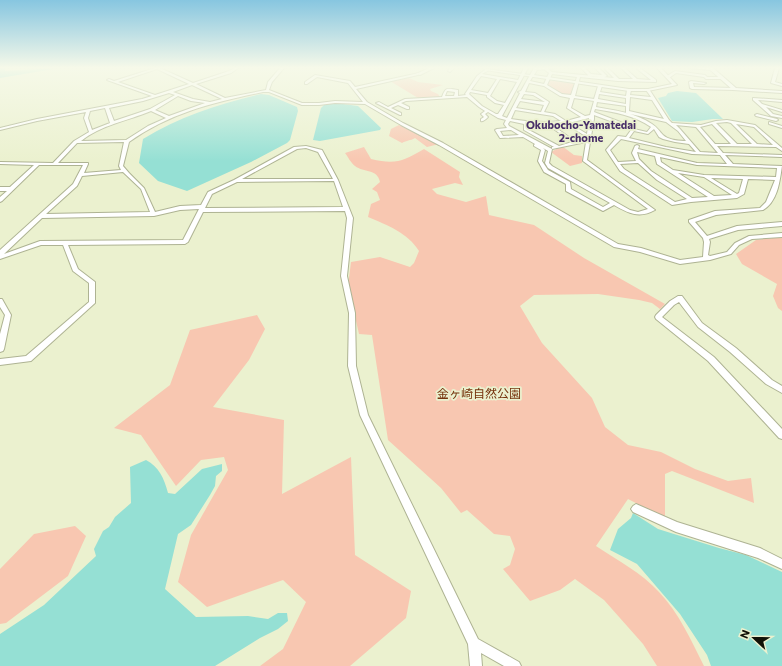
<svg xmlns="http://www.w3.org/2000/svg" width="782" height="666" viewBox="0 0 782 666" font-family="Commissioner,'Noto Sans JP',sans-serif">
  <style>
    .green { fill: #f8c7b1 }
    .water { fill: #95e0d4 }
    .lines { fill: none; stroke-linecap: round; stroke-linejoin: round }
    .minor-casing { stroke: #aeb393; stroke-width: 2 }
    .tertiary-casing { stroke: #aeb393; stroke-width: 2 }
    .minor { fill: #fff; fill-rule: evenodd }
    .tertiary { fill: #fff; fill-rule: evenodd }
    .labels { text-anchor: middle; stroke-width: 3.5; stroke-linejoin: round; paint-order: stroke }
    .far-neighbourhood-label { font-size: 11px; font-weight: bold; fill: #482e68; stroke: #ebf1cf }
    .park-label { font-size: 12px; fill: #76330d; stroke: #ebf1cf }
  </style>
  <rect width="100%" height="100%" fill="#ebf1cf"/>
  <!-- green -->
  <path class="green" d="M 409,78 L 418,82 L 443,85 L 430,89 L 431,91 L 438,94 L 440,97 L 418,98 L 390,81 Z
    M 549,80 L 575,84 L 571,96 L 560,94 L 547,85 Z
    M 399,125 L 439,144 L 427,147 L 415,138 C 410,141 407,140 402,143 L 389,136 L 391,129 Z
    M 562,146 L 574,155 L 582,156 L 582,163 L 570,166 L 551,152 Z
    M 364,147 L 371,159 C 396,165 403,161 424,149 L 460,172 L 459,177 L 463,185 L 455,183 L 432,189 L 437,194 L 466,202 L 486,196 L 489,215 L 534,225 L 584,258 L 665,304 L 660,309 L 652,303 L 639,300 L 598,294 L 534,295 L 520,306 L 542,343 L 592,398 L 605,427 L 628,445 L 661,452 L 695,469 L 728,481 L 751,478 L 754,503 L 672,471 L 665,474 L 665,518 L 628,499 L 596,546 C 617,560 642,573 659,592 C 679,613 691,640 704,666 L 657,666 L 643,644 L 604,600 L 575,579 L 560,590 L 530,601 L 503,569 L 510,565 L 515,549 L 510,536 L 494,534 L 467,510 L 461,513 L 441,488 L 388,440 L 372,335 L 359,334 L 348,286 L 351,262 L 380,257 L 410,267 L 414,263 L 419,251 C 408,233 387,225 368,217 L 371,204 L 380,200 L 377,192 L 372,189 L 380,182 C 377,168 364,173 355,166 C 351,163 348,157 345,153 Z
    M 782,237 L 782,311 L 778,308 L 773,296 L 777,284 L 742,264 L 736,254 L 756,240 Z
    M 257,315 L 265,329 L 249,360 L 213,407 L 284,420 L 282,494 L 351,457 L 355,555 L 411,591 L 406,618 L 350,666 L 260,666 L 283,649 L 306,602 L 283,580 L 207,607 L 178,582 L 191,535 L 228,470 L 224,457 L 201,460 L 176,486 L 141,435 L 114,428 L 170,385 L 190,330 Z
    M 75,526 L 86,536 L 68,576 L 6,623 L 0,624 L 0,569 L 34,534 Z"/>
  <!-- water -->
  <path class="water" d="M 0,68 L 5,68 L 5,71 L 59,68 L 0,78 Z
    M 677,91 L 696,93 L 723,119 L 713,119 L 692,122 L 672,121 L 658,98 L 666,96 L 668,93 Z
    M 261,94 L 269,95 L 297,107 L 298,111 L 290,140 L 287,143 L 251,162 L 187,191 L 158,181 L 139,163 L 143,139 C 180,116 220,104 261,94 Z
    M 335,103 L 358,106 L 381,128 L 380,130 L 320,141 L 313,140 L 321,108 L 324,105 Z
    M 146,460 C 159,467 164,478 168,493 L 175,494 L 202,469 L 222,464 L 222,471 L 216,476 L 215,486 L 210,495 L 191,525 L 178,534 L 165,589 L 196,617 L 248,616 L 268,619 L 278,613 L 287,613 L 288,621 L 278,629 L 260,638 L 215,666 L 0,666 L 0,634 L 44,605 L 96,556 L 94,549 L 103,531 L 109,527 L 115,517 L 131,503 L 130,467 Z
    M 633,513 L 658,529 L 719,548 L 746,555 L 782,572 L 782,666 L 711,666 L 707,655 L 680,614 L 637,564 L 610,550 L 618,529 L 631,518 Z"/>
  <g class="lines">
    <!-- minor casing -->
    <g class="minor-casing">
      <path id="minor" d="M 155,68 L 160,68 L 193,83 L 229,71 L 234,68 L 238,68 L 231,73 L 196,84 L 225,98 L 266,90 L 268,82 L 280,68 L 284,68 L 272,82 L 269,90 L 302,103 L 319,103 L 335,101 L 363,102 L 348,83 L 317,77 L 307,84 L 305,84 L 305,82 L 315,75 L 350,81 L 355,87 L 419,73 L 418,75 L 356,89 L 367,102 L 403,123 L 443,143 L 618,244 L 641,248 L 680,260 L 703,257 L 704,242 L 703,238 L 689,222 L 689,220 L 715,211 L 760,208 L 766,202 L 775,180 L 748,179 L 744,194 L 737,198 L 691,202 L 672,205 L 620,171 L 606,150 L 618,136 L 626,137 L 631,130 L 629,128 L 594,115 L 594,119 L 587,160 L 655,210 C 639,219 628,213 614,205 L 603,211 L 566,191 L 566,184 L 544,172 L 538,161 L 541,150 L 534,146 L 534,145 L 535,144 L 523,137 L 500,138 L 495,130 L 497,129 L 507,128 L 504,124 L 506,120 L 498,118 L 488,112 L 485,114 L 488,117 C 486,119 483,122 481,121 L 481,119 L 484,117 L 481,114 L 485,111 L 479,107 L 467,97 L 406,101 L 401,103 L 409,107 L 409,109 L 407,109 L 398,105 L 391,108 L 401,113 L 401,115 L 400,115 L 376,103 L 379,102 L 388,107 L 405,99 L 442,97 C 446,86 448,89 458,90 L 458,96 L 466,95 L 465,94 L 477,76 L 486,69 L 489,70 L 482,74 L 518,80 L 524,68 L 528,68 L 502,116 L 507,118 L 520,93 L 518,92 L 521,91 L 530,75 L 533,76 L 530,81 L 544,84 L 549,73 L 545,70 L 545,68 L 547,68 L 552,72 L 614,78 L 604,68 L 608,68 L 619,79 L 633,79 L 621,68 L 625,68 L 637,79 L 651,80 L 636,68 L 640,68 L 656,80 L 656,82 L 618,81 L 580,77 L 575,96 L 594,99 L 598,86 L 600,85 L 602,86 L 600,92 L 626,96 L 627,90 L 629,89 L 631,90 L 630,95 L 651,97 L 646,90 L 649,89 L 669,120 L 672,123 L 701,125 L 716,121 L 727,120 L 755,125 L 782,148 L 782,151 L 776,147 L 717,146 L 723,153 L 782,155 L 782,157 L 725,155 L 733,164 L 782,166 C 780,179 778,202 763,210 L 716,215 L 695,222 L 707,236 L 737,226 L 782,222 L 782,226 L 738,230 L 709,239 L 710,242 L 708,255 L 710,256 L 727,252 L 735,243 L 749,236 L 782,233 L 782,237 L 752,239 L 739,245 L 731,254 L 710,260 L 680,264 L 640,252 L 614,247 L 439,145 L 401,125 L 365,104 L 335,103 L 319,105 L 302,105 L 269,92 L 263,92 C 215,102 169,113 129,142 L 123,166 L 129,173 L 144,188 L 155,212 L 180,206 L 201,205 L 208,192 L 234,180 L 294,147 L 306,146 L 322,150 L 338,180 L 353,218 L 347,276 L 355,313 L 356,366 L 368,415 L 478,639 L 519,662 L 521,666 L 504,666 L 481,653 L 482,666 L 470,666 L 468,644 L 360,415 L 348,366 L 349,313 L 341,276 L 347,218 L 345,211 L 203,212 L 188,242 L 185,244 L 68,245 L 78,269 L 95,282 L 95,303 L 31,361 L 0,365 L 0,359 L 26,356 L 89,302 L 89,283 L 73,271 L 63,245 L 41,245 L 0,259 L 0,250 L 73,184 L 83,165 L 39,165 L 2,201 L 0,202 L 0,197 L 7,191 L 0,191 L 0,187 L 10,187 L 34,165 L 0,164 L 0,162 L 53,163 L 74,141 L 89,132 L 84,118 L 86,112 L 37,121 L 0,130 L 0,128 L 37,119 L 142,99 L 152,96 L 107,80 L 109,79 L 114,81 ZM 157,69 L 189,84 L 155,95 L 118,82 ZM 552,74 L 577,77 L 571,95 L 562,94 L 547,85 ZM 481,76 L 497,79 L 488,93 L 471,90 ZM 500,79 L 517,82 L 505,103 L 497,101 L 490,96 ZM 529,83 L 544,86 L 560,96 L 570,98 L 567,108 L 581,117 L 566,121 L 555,114 L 544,112 L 549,102 L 535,93 L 525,92 ZM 192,85 L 222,99 L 210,102 L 193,99 L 173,92 ZM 447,91 L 455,92 L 454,96 L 445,96 ZM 470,92 L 487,95 L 487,97 L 495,103 L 504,105 L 498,114 L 496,114 L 482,106 L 470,95 L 469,94 ZM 169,93 L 175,95 L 150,109 L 114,121 L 109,108 L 143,101 ZM 524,94 L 533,95 L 545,102 L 521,99 ZM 599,94 L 626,98 L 626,104 L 598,99 ZM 178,96 L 191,101 L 205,103 L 169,116 L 155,110 ZM 630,97 L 652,100 L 664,119 L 629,111 ZM 574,98 L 594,101 L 590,115 L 585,116 L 571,108 ZM 520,101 L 544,105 L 541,112 L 516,108 ZM 597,102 L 626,106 L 626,113 L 666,122 L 678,131 L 686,141 C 680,141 668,140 663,135 C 659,131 658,128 652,124 C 636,113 614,110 596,107 ZM 105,108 L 110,123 L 92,130 L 88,118 L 90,111 ZM 595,109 C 614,112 636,116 651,127 L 647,132 L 634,129 L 631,126 L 594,112 ZM 515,110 L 553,116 L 561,121 C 544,123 528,122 511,119 ZM 151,111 L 166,118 L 148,126 L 126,140 L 81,141 C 101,125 127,121 151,111 ZM 589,118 L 587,134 L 569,123 ZM 510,121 L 524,124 L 524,130 L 554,147 L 552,147 L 552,149 L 586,142 L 583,161 L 648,209 L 638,212 L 630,210 L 552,166 L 549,163 L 552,149 L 509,126 L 508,124 ZM 727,122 L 731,123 L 752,144 L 737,144 L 716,123 ZM 564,123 L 587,137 L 586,139 L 576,142 L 552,125 ZM 528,124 L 548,125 L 572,142 L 559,146 L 527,129 ZM 712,124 L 731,144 L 715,144 L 700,127 ZM 736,124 L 754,127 L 773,145 L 757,144 ZM 676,125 L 696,127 L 718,153 L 700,152 L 680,129 ZM 654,129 L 659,137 L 663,139 L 675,142 L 689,144 L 696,152 L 666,147 L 629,138 L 634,131 L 648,134 ZM 511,130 L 519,135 L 503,136 L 500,131 ZM 621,139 L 692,154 L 720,155 L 727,164 L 697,163 L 638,149 L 639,146 L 637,145 L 635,146 L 632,153 L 636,161 L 618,162 L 610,150 ZM 124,142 L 119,166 L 121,170 L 84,173 L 88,164 L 88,163 L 58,163 L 77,143 ZM 306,148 L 318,152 L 333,179 L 242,179 L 297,149 ZM 543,148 L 548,151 L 545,163 L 548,168 L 610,203 L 603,207 L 571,189 L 570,182 L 548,170 L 542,161 L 545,150 ZM 637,152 L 655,156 L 657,164 L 708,197 L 692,198 L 651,171 L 639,159 ZM 660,157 L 697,165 L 777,168 L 776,177 L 704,175 L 673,170 L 661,162 ZM 638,163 L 657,180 L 687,199 L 675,202 L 624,169 L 620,164 ZM 123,172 L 141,189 L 150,212 L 46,214 L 77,186 L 82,176 ZM 678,173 L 704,177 L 732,195 L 714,196 ZM 711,178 L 743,179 L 739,193 L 737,194 ZM 334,181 L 343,207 L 205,208 L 212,194 L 237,182 ZM 199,209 L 183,240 L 40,241 L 4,254 L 42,218 L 154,216 L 180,210 Z
        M 450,68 L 454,68 L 450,72 L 448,71 Z
        M 581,68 L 585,68 L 591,74 L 602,75 L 595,68 L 599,68 L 607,76 L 605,77 L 589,76 Z
        M 689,68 L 709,68 L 712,69 L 710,70 Z
        M 775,68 L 779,68 L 775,82 L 782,84 L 782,86 L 771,83 Z
        M 675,71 L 705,75 L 707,77 L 721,77 L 723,78 L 721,79 L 706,79 L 704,77 L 676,73 L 669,78 L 667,78 L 667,76 Z
        M 691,81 L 706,83 L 704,84 L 693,83 L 694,87 L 735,88 L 737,89 L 735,90 L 692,89 L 690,88 L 689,82 Z
        M 753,98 L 782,100 L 782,102 L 758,100 L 762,104 L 782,110 L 782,112 L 766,107 L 773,114 L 782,116 L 782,118 L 771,116 L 753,100 Z
        M 757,114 L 777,119 L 778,120 L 776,121 L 756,116 L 755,115 Z
        M 769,122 L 782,126 L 782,128 L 769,124 Z
        M 678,296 L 682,296 L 702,323 L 736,348 L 772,380 L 782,386 L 782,393 L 766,384 L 730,352 L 698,327 L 679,302 L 674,305 L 662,317 L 714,357 L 782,429 L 782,439 L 779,438 L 708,361 L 656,319 L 655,317 L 656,315 L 670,301 Z
        M 0,299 L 2,299 L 11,315 L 4,349 L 3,351 L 0,352 L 0,334 L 5,315 L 0,307 Z
        M 636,504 L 677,522 L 760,548 L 782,559 L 782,569 L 758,558 L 676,532 L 633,512 L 631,509 L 633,506 Z"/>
    </g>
    <!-- tertiary casing -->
    <g class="tertiary-casing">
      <path id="tertiary" d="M 429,68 L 434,68 L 420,75 L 416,74 Z
        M 534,68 L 556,68 L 537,70 L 534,75 L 629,89 L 648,89 L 672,84 L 657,68 L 661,68 L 677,85 L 648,91 L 629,91 L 485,70 L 487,69 L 530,75 Z
        M 708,68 L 713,68 L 736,88 L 782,91 L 782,93 L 733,90 Z"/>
    </g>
    <!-- minor -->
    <use href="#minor" class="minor"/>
    <!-- tertiary -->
    <use href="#tertiary" class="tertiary"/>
  </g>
  <!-- sky -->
  <linearGradient id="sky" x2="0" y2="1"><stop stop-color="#87c6e0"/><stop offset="0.42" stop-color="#f6f9e9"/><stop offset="1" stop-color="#f6f9e9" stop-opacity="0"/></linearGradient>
  <rect width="782" height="161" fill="url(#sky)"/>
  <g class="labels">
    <!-- far-neighbourhood labels -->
    <g class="far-neighbourhood-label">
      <text x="581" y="129">Okubocho-Yamatedai<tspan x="581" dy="13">2-chome</tspan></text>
    </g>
    <!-- park labels -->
    <g class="park-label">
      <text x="479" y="398">金ヶ崎自然公園</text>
    </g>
  </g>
  <!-- north arrow -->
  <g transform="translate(754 638) rotate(292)" stroke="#ebf1cf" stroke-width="3" paint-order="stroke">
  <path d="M0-3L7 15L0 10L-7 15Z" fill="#111207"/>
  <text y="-6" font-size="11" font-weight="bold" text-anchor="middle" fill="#111207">N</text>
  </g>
</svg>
